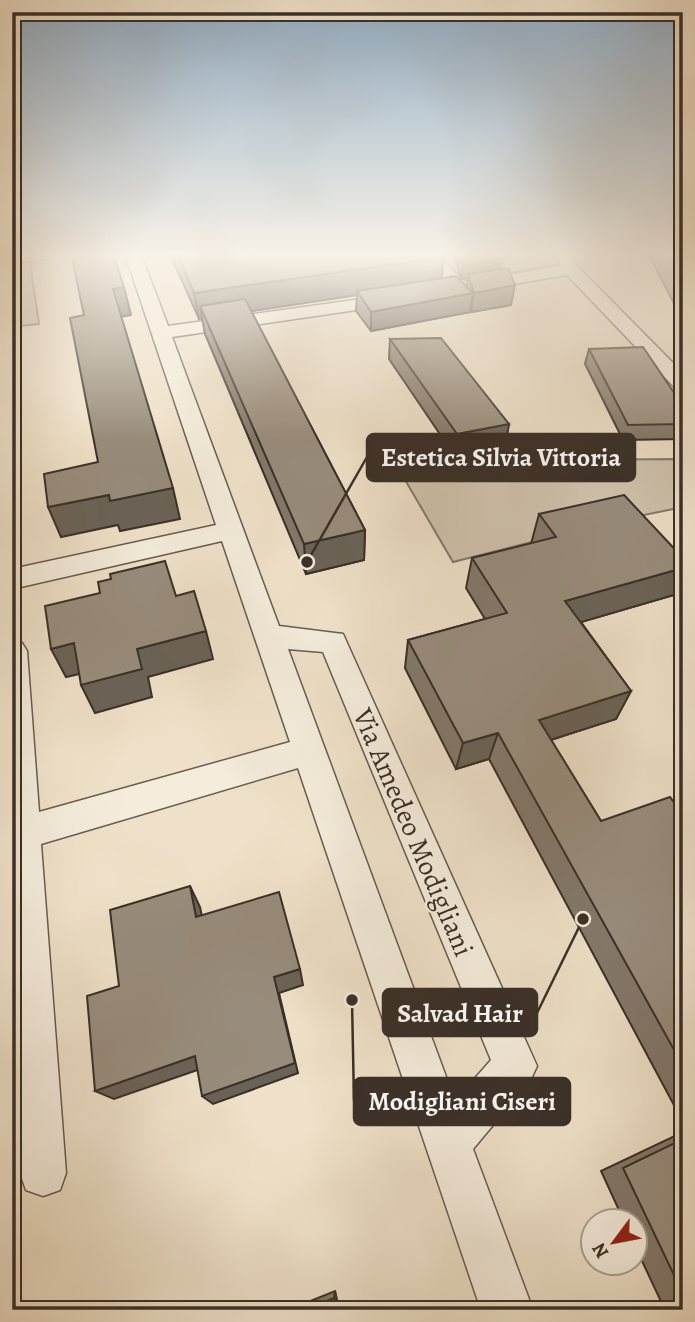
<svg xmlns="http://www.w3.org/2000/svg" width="695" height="1322" viewBox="0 0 695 1322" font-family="Alegreya,serif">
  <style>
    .green { fill: #d0c3ae; stroke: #85796b; stroke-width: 2 }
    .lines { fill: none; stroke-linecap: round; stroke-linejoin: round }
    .street-casing { stroke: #675c50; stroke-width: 3 }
    .street { fill: #f5ecdc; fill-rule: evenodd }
    .wall { fill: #83786b; stroke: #3a2f28; stroke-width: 2 }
    .shaded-wall { fill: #6a6257; stroke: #3a2f28; stroke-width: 2 }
    .building { fill: #988c7c; stroke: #3a2f28; stroke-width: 2 }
    .labels { text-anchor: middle; stroke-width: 5; stroke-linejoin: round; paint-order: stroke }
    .near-street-label { font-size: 28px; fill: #3a2f28; stroke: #f5ecdc }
    .leader { fill: none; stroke: #3a2f28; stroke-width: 2.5 }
    .callout-dot { fill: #3a2f28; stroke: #f5ecdc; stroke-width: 2.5 }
    .callout { fill: #3a2f28; stroke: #3a2f28; stroke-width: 2.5 }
    .callout-label { font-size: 26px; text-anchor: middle; font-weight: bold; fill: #fff }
  </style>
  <rect width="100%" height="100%" fill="#efe1c9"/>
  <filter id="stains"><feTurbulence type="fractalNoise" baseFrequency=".00286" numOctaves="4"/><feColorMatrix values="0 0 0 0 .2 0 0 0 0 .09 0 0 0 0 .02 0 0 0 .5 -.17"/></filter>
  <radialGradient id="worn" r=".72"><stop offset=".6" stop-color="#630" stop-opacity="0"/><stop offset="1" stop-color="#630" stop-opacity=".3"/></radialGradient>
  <!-- green -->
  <path class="green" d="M 438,254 L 551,254 L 560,264 L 465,281 Z
    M 30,263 L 39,324 L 12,327 L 12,266 Z
    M 683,459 L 683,507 L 610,522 L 453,562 L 394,461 Z"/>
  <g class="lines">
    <!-- street casing -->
    <g class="street-casing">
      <path id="street" d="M 12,254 L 53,254 L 45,259 L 12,263 Z
        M 125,254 L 141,254 L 168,326 L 397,294 L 406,299 L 397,304 L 172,337 L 279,626 L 343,634 L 537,1066 L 530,1081 L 473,1149 L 533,1310 L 481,1310 L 298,768 L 41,844 L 66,1173 L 60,1190 L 43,1196 L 26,1190 L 20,1173 L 12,1001 L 12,640 L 22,643 L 27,651 L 39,812 L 290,742 L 222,541 L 12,589 L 12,569 L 216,525 ZM 288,649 L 323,652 L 491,1060 L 455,1101 Z
        M 555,254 L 571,254 L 578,267 L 683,373 L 683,391 L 676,389 L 567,275 L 473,291 L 464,286 L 473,281 L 561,266 Z"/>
    </g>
    <!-- street -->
    <use href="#street" class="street"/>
  </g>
  <!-- wall -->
  <path class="wall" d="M 170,254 L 441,254 L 444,257 L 441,278 L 467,287 L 468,278 L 461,279 L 454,254 L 500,254 L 502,259 L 500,270 L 511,305 L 471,312 L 471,310 L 470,312 L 371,331 L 356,311 L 357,295 L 251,311 L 365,530 L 364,560 L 306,574 L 205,334 L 202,318 L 199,319 Z
    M 651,254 L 683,254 L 683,321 L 650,257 Z
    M 390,339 L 509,424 L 505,445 L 454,455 L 389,359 Z
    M 589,349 L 683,406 L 683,439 L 623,440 L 585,364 Z
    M 539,514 L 674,595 L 581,622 L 631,691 L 616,719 L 551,740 L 601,821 L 683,815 L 683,1122 L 489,759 L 456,769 L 405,668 L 408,640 L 485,619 L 466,588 L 472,558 L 531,544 Z
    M 683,1132 L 683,1310 L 665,1310 L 635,1246 L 635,1221 L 624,1221 L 601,1171 Z
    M 335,1291 L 339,1310 L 288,1310 Z"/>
  <!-- shaded-wall -->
  <path class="shaded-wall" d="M 444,257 L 441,282 L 357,291 L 357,295 L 206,318 L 200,306 L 202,318 L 199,319 L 194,293 Z
    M 502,259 L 500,273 L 468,274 L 468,278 L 461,279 L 463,265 Z
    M 515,285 L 511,305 L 471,312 L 474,293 Z
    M 124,287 L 131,315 L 120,317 L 113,289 Z
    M 473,293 L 470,312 L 371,331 L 371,312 Z
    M 509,424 L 505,445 L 454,455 L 457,434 Z
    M 173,488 L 180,519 L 120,531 L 118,525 L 61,537 L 48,507 L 109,495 Z
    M 365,530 L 364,560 L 306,574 L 304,544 Z
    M 683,568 L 683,579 L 674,595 L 554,630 L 565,601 Z
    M 206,631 L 213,659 L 148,677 L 152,697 L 95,713 L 81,685 L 137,649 Z
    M 74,643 L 88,672 L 66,677 L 51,649 Z
    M 631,691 L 616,719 L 528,747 L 539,720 Z
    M 498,733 L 489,759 L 456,769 L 463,743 Z
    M 190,886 L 200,907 L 206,936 L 196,917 Z
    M 300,969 L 303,985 L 279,993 L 298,1073 L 213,1104 L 202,1096 L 274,977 Z
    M 195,1056 L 206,1067 L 114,1099 L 95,1091 Z
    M 335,1291 L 339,1310 L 337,1310 L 334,1298 Z"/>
  <!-- building -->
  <path class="building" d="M 71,254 L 113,254 L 124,287 L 113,289 L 173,488 L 110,501 L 109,495 L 48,507 L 44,474 L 98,462 L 70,318 L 84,315 Z
    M 177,254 L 441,254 L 444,257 L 194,293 Z
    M 460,254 L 500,254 L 502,259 L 463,265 Z
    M 667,254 L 683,254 L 683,281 Z
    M 508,268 L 515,285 L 474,293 L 468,274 Z
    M 456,276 L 473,293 L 371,312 L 357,291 Z
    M 245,299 L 365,530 L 304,544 L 200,306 Z
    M 441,338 L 509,424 L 457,434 L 390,339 Z
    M 643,347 L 683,406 L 683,424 L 628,425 L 589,349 Z
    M 624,495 L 683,558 L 683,568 L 565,601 L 631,691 L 539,720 L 601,821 L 670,797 L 683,815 L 683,1066 L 498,733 L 463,743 L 408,640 L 507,613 L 472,558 L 556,537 L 539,514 Z
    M 165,561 L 176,596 L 194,591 L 206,631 L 137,649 L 142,669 L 81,685 L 74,643 L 51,649 L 45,606 L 100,593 L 98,582 L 111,579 L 110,574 Z
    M 190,886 L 196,917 L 279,892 L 300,969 L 274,977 L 295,1063 L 202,1096 L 195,1056 L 95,1091 L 87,996 L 119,986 L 110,910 Z
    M 683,1139 L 683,1294 L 623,1168 Z
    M 334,1298 L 337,1310 L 304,1310 Z"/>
  <!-- sky -->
  <linearGradient id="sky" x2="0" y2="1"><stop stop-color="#92aec6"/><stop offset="0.58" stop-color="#f8f2e7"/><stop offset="1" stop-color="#f8f2e7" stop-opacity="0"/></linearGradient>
  <rect width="695" height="439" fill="url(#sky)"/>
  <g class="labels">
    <!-- near-street labels -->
    <g class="near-street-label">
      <text transform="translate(414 832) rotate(67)" y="10">Via Amedeo Modigliani</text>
    </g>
  </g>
  <!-- callouts -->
  <path class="leader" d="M307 562L367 457M583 919L537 1013M352 1000L354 1101"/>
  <g class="callout-dot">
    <circle cx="307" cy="562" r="7"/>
    <circle cx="583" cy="919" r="7"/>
    <circle cx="352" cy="1000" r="7"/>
  </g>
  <g class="callout">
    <rect x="367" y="434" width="268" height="47" rx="7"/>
    <rect x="383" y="989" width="154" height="47" rx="7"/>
    <rect x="354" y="1078" width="216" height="47" rx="7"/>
  </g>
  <g class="callout-label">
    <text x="501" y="466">Estetica Silvia Vittoria</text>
    <text x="460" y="1022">Salvad Hair</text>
    <text x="462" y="1110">Modigliani Ciseri</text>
  </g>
  <!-- margin -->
  <rect width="695" height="1322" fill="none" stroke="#efe1c9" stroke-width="42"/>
  <rect x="14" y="14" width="667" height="1294" fill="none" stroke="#3a2f28" stroke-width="3.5"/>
  <rect x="21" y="21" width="653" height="1280" fill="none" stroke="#3a2f28" stroke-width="2"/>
  <!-- north arrow -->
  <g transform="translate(614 1242) rotate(238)"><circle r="33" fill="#f5ecdc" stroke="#aaa094" stroke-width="2"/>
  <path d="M0-5L12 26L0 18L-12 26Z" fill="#8f2418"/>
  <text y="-10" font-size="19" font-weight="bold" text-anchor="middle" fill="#3a2f28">N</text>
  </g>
  <rect width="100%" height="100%" filter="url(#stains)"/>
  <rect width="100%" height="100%" fill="url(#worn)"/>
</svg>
